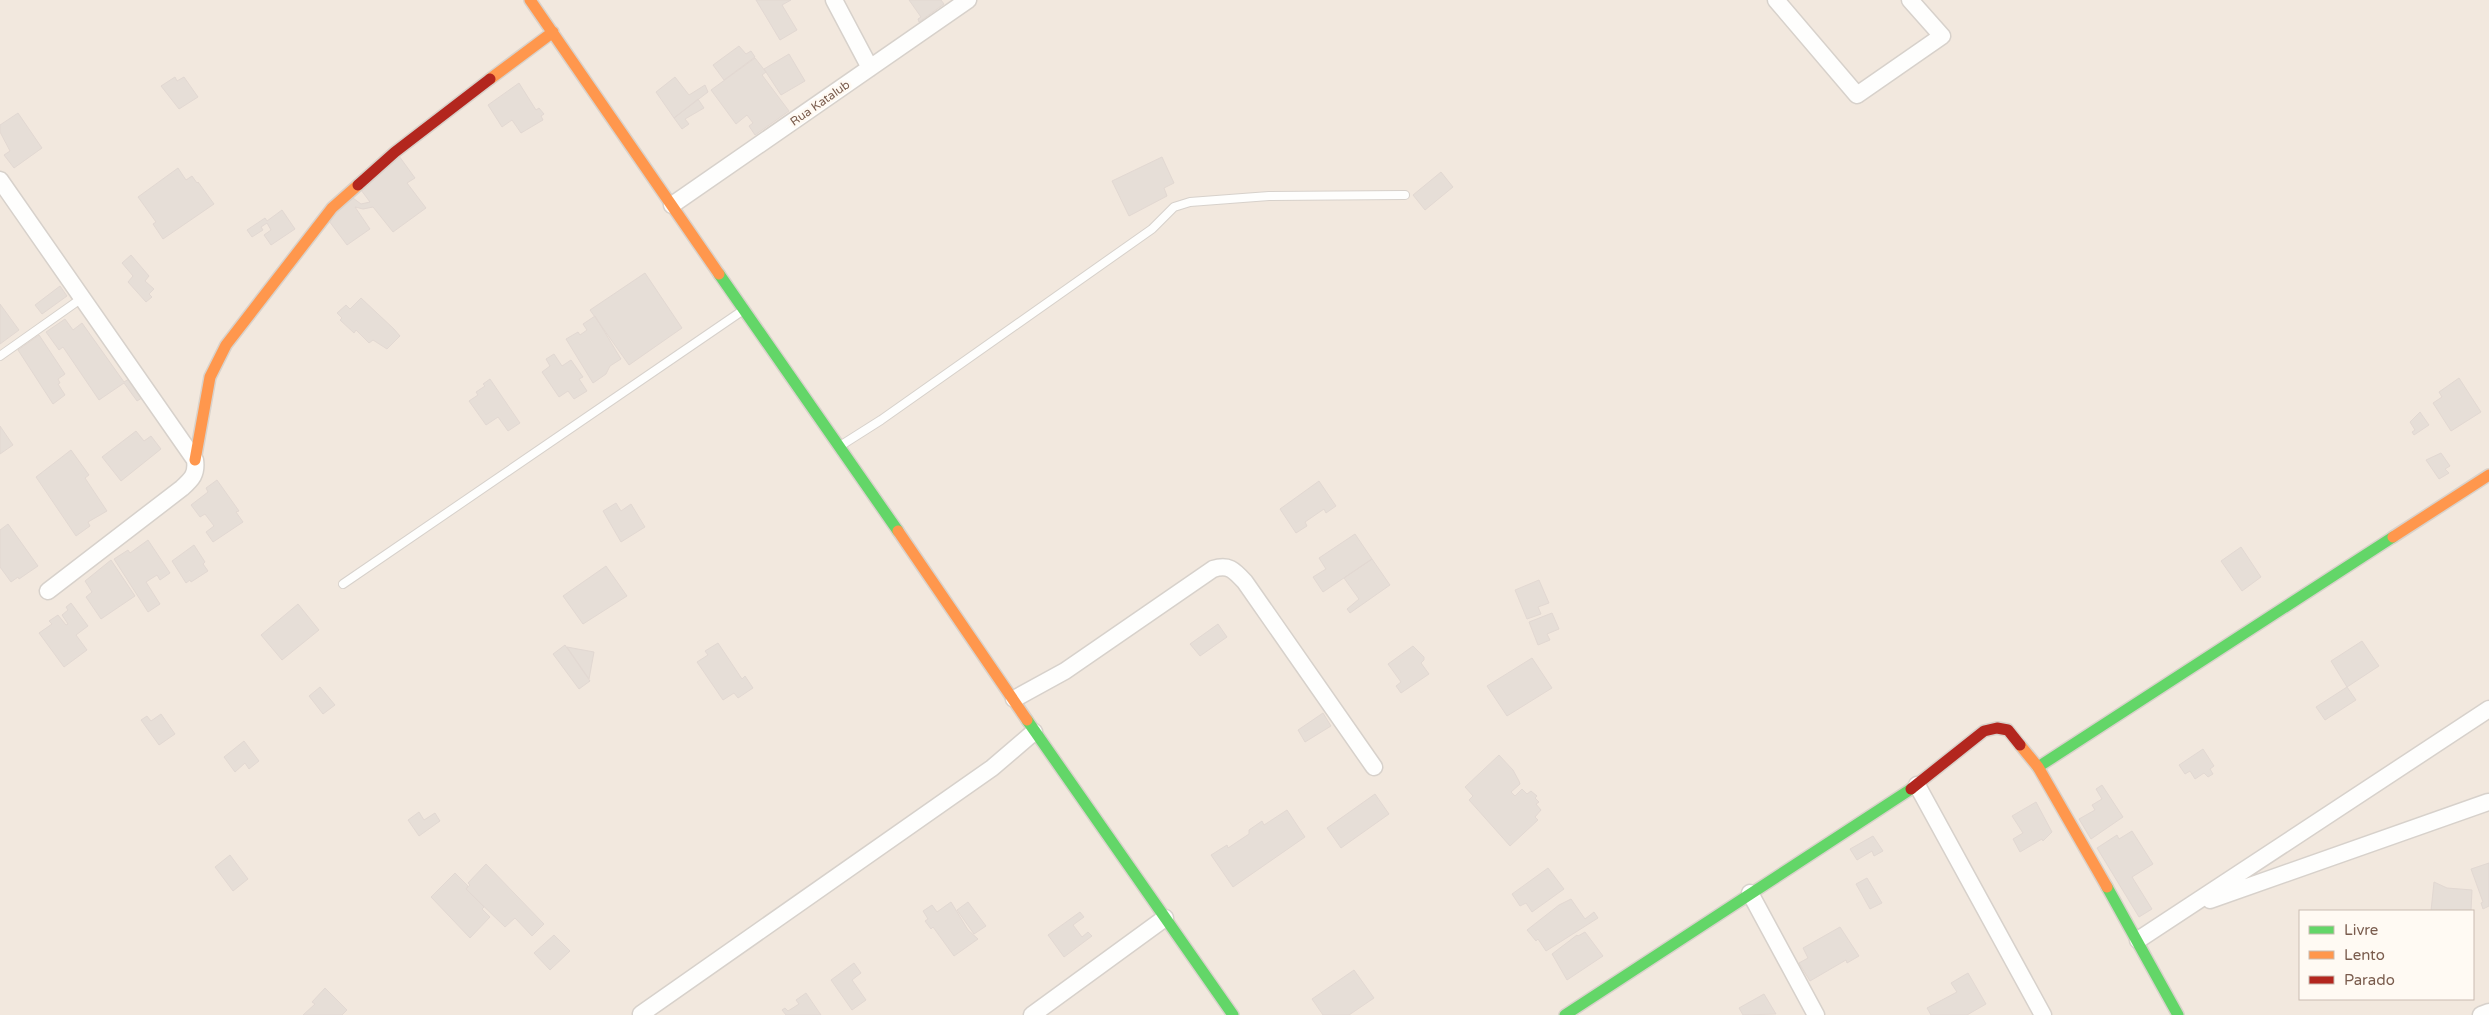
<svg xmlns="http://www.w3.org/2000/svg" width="2489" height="1015" viewBox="0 0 2489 1015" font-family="'Varela Round',sans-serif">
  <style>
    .residential { fill: #f2e8de; fill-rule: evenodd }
    .building { fill: #e6ded7; stroke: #e2d8d2 }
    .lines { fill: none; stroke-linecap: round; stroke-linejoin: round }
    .lane-casing { stroke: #d7d1cb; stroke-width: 10 }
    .street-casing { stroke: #d7d1cb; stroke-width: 19 }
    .fast-casing { stroke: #d9d2cb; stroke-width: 14 }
    .slow-casing { stroke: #d9d2cb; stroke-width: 14 }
    .jam-casing { stroke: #d9d2cb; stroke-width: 14 }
    .lane { stroke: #fefefd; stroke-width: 8 }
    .street { stroke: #fefefd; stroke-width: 16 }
    .fast { stroke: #63d668; stroke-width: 11 }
    .slow { stroke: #ff974d; stroke-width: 11 }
    .jam { stroke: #b3261e; stroke-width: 11 }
    .labels { text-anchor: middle; stroke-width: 5; stroke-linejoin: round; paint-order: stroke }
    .street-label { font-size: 12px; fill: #7a5c4d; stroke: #fffaf3 }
  </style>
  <rect width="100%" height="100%" fill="#f9f5f0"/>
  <!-- residential -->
  <path class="residential" d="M 0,0 L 2489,0 L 2489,1015 L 0,1015 ZM 2300,911 L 2473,911 L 2473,999 L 2300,999 Z"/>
  <!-- building -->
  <path class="building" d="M 756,0 L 791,0 L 782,5 L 797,30 L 780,40 Z
    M 909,0 L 941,0 L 944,4 L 919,22 L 918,19 L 921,17 Z
    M 739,46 L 746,54 L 751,51 L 755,57 L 724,80 L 713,65 Z
    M 789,54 L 805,81 L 781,95 L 764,69 Z
    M 755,58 L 766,72 L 762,75 L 789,111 L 755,135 L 749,126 L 753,123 L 747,115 L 736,124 L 711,90 Z
    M 175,77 L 177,81 L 184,77 L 198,97 L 179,109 L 161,86 Z
    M 675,77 L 689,95 L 705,85 L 708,92 L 674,118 L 656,92 Z
    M 519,83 L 536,110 L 539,108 L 544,114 L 541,116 L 543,120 L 521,133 L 512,120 L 502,127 L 488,105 Z
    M 698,99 L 704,108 L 685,119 L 689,124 L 682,129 L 674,118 Z
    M 18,113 L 42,148 L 14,168 L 4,155 L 10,151 L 0,132 L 0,125 Z
    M 399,156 L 415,178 L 407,183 L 426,208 L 393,232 L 373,207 L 363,209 L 355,207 L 370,229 L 347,245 L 326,217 L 353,198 L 361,204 L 370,202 L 358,186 Z
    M 1162,157 L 1174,183 L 1164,188 L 1167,196 L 1129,216 L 1112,181 Z
    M 178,168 L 186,180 L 192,176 L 197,183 L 198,182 L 214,204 L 163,239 L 153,224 L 156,222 L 138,197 Z
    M 1441,172 L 1453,187 L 1425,210 L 1413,195 Z
    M 282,210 L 295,229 L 271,245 L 264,235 L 271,230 L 267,223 L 261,227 L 263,230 L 252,237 L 247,230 L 265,218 L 267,221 Z
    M 131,255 L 149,276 L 145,281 L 154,289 L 149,294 L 152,297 L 146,302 L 128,282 L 133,276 L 122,263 Z
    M 645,273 L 682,328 L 629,365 L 590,310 Z
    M 60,286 L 67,296 L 42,314 L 35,305 Z
    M 361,298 L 394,329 L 400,336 L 387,349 L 373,340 L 369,343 L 356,330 L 354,333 L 340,320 L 342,318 L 337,313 L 346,305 L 350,309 Z
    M 0,304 L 19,330 L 0,344 Z
    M 595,316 L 621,359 L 610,366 L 606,374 L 593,383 L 566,339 L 578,332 L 580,335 L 587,330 L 583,324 Z
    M 65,319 L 73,330 L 82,323 L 124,382 L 132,377 L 145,396 L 137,401 L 124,383 L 99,400 L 63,347 L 59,350 L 46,332 Z
    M 39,335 L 65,374 L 58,379 L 60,383 L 58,384 L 65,395 L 53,404 L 18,350 Z
    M 554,354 L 562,366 L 571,360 L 583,377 L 579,379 L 587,391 L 574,399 L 568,391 L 559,397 L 542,372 L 550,366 L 546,359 Z
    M 2459,378 L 2481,412 L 2451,431 L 2433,403 L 2442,397 L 2439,392 Z
    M 490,379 L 520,423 L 508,431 L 498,417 L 486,425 L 469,401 L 478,395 L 476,392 L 485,386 L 483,384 Z
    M 2420,412 L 2429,425 L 2414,435 L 2412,432 L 2415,430 L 2410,422 Z
    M 0,426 L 13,445 L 0,454 Z
    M 136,431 L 144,441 L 151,436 L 161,449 L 121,481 L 102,457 Z
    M 71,450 L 89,475 L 85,478 L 107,511 L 88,522 L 90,526 L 76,536 L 36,477 Z
    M 2441,453 L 2450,466 L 2445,469 L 2449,473 L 2439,479 L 2426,460 Z
    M 217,480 L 239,511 L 236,512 L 243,522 L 213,542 L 206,532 L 214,526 L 205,514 L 200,517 L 191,505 L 208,492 L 206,488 Z
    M 1319,481 L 1336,506 L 1326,513 L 1324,509 L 1305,522 L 1307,526 L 1296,533 L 1280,509 Z
    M 616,503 L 621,511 L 631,504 L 645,527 L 621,542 L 603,511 Z
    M 8,524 L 38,566 L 19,579 L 18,577 L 11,582 L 0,567 L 0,530 Z
    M 1355,534 L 1372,559 L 1323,592 L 1313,577 L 1326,569 L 1319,558 Z
    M 148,540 L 170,573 L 160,580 L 157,575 L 146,582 L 160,604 L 148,612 L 114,559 L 128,550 L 130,553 Z
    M 194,545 L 205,562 L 203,564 L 208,571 L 191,582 L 190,580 L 186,583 L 172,561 Z
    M 2241,547 L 2261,577 L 2242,591 L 2221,561 Z
    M 1372,559 L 1390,585 L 1350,613 L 1347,609 L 1359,599 L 1344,578 Z
    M 111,560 L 135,596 L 101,619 L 86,597 L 92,592 L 85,581 Z
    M 606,566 L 627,596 L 583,624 L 563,596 Z
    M 1539,580 L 1549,603 L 1538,607 L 1541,614 L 1527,619 L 1515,590 Z
    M 71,603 L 88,626 L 76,635 L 87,650 L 64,667 L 39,633 L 52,624 L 49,621 L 58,615 L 66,625 L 68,624 L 62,615 L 68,610 L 66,607 Z
    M 298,604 L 319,630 L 282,660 L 261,635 Z
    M 1552,613 L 1559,629 L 1547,634 L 1550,640 L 1538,645 L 1529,622 Z
    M 1218,624 L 1227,637 L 1200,656 L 1190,644 Z
    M 2362,641 L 2379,666 L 2347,687 L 2331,661 Z
    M 718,643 L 742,679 L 745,676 L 753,688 L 738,698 L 734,693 L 723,700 L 697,662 L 708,655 L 705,651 Z
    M 565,645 L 590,681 L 579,689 L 553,654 Z
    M 1413,646 L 1424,657 L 1424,660 L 1421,663 L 1429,674 L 1401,693 L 1396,686 L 1401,682 L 1388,664 Z
    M 567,647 L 594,652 L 589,679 Z
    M 1532,658 L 1552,688 L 1507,716 L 1487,686 Z
    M 320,687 L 335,705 L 323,714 L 309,696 Z
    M 2347,687 L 2356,700 L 2325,720 L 2316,707 Z
    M 1323,713 L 1331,726 L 1305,742 L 1298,730 Z
    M 161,714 L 175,734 L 159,745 L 141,720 L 147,716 L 151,721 Z
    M 244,741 L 259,761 L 249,769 L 245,763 L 235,772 L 224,757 Z
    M 2203,749 L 2214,766 L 2210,769 L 2213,774 L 2208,777 L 2204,773 L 2195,779 L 2190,771 L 2185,774 L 2179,765 Z
    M 1499,755 L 1513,770 L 1519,781 L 1520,784 L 1511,792 L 1515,796 L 1522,789 L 1527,794 L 1531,791 L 1537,796 L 1535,798 L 1539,802 L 1536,804 L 1541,810 L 1535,817 L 1538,820 L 1510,846 L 1469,800 L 1473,796 L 1465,787 Z
    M 2102,785 L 2123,817 L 2091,839 L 2079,819 L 2095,810 L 2092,805 L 2102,799 L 2096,789 Z
    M 1375,794 L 1389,814 L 1341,848 L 1327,828 Z
    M 2036,802 L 2052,832 L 2043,841 L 2042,839 L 2020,852 L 2013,839 L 2023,833 L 2012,816 Z
    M 1287,810 L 1305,837 L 1233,887 L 1211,855 L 1227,845 L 1228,848 L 1249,834 L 1249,830 L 1262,821 L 1264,825 Z
    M 419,812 L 424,820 L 435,813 L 440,821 L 419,836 L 408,820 Z
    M 2132,831 L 2153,864 L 2132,877 L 2152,909 L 2139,917 L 2097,848 L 2117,835 L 2119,839 Z
    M 1873,836 L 1883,851 L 1874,856 L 1872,851 L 1857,860 L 1850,849 Z
    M 230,855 L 248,879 L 233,891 L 215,867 Z
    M 2489,863 L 2489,906 L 2483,909 L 2481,903 L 2483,902 L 2471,869 Z
    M 486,864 L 544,924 L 532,936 L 515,918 L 505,927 L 466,889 L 470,885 L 468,883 Z
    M 1548,868 L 1564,889 L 1532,912 L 1526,903 L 1520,906 L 1512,894 Z
    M 455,873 L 468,886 L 466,889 L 484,907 L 482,909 L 490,917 L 470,938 L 431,897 Z
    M 1867,878 L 1882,903 L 1870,909 L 1856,884 Z
    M 2434,882 L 2447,888 L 2472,890 L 2471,911 L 2431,911 Z
    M 1571,899 L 1585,919 L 1594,912 L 1598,918 L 1546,951 L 1538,939 L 1536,941 L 1527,930 L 1559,905 Z
    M 951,902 L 968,930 L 978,939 L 954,956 L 933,927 L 931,929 L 925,921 L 928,919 L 923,911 L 932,905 L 937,912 Z
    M 968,902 L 986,926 L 974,934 L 957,910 Z
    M 1080,912 L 1084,917 L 1073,925 L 1082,937 L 1088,932 L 1092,936 L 1064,957 L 1048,935 Z
    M 1840,927 L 1859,956 L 1847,963 L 1846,960 L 1810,981 L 1799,963 L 1808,958 L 1803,948 Z
    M 1585,932 L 1603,956 L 1567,980 L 1552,954 L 1577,935 L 1578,936 Z
    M 554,935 L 570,951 L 550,970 L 534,953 Z
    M 854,963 L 861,973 L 852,980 L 866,1000 L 852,1010 L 831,980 Z
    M 1354,970 L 1374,998 L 1349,1015 L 1323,1015 L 1312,999 Z
    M 1968,973 L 1986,1004 L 1967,1015 L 1931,1015 L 1927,1008 L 1957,992 L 1951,983 Z
    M 325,988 L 347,1010 L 342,1015 L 303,1015 L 315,1004 L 312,1002 Z
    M 806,993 L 821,1015 L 786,1015 L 782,1010 L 785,1008 L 788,1011 L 799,1004 L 796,1000 Z
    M 1764,994 L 1776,1014 L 1743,1015 L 1739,1008 Z"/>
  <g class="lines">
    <!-- lane casing -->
    <g class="lane-casing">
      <path id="lane" d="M 0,356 L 82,298
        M 840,446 L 881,420 L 1152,229 L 1174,207 L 1190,202 L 1269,196 L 1405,195
        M 343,584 L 742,311"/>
    </g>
    <!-- street casing -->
    <g class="street-casing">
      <path id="street" d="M 834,0 L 870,68
        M 1776,0 L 1857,95 L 1942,36 L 1910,0
        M 0,180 L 195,460 C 197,474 192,479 182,488 L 48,591
        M 672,205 L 968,0
        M 1014,699 L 1065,671 L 1213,569 C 1229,564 1234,570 1245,582 L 1374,767
        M 1917,785 L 2043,1015
        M 1750,893 L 1816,1015
        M 2210,900 L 2488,802
        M 2138,940 L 2489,709
        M 641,1014 L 992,768 L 1034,732
        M 1032,1015 L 1165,918
        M 2481,1015 L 2489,1012"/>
    </g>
    <!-- fast casing -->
    <g class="fast-casing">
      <path id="fast" d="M 719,274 L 898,531
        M 1027,720 L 1233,1015
        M 2038,767 L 2393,537
        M 2107,887 L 2178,1015
        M 1565,1015 L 1911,789"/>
    </g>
    <!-- slow casing -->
    <g class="slow-casing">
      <path id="slow" d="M 530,0 L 719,274
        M 490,79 L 553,32
        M 195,460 L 210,377 L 226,345 L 332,208 L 358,185
        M 898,531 L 1027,720
        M 2393,537 L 2489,475
        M 2020,745 L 2038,767 L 2107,887"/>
    </g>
    <!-- jam casing -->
    <g class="jam-casing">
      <path id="jam" d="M 358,185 L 395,152 L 490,79
        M 1911,789 L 1984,731 L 1997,728 L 2008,730 L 2020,745"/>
    </g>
    <!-- lane -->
    <use href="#lane" class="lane"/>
    <!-- street -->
    <use href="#street" class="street"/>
    <!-- fast -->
    <use href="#fast" class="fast"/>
    <!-- slow -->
    <use href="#slow" class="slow"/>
    <!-- jam -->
    <use href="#jam" class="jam"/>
  </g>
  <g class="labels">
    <!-- street labels -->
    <g class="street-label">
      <text transform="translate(820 103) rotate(-35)" y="4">Rua Katalub</text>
    </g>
  </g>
  <!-- legend -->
  <rect x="2299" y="910" width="175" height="90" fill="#fffaf3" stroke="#cabbb1"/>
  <rect x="2309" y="926" width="25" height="8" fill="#63d668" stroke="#cabbb1"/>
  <text x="2344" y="935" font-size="15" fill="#7a5c4d">Livre</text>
  <rect x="2309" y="951" width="25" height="8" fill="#ff974d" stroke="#cabbb1"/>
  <text x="2344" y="960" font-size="15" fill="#7a5c4d">Lento</text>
  <rect x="2309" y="976" width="25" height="8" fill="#b3261e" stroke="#cabbb1"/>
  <text x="2344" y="985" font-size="15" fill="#7a5c4d">Parado</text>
</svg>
